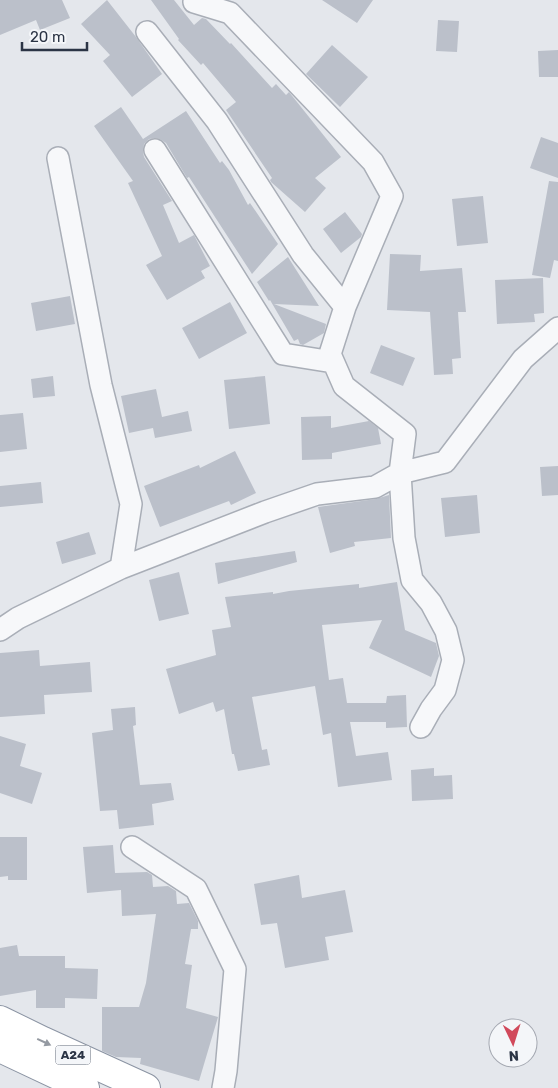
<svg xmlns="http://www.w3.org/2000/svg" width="558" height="1088" viewBox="0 0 558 1088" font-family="Rubik,sans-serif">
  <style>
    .building { fill: #bbc0ca }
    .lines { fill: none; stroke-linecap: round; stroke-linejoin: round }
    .minor-casing { stroke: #a9aeb7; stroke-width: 24 }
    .trunk-casing { stroke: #8b94a3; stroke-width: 30 }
    .minor { stroke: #f7f8fa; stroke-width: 21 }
    .trunk { stroke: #fff; stroke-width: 28 }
    .oneway { fill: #959aa2 }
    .labels { text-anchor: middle; stroke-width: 4; stroke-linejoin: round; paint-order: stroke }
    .shield { fill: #f4f6f9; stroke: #676e7b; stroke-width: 1 }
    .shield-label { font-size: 12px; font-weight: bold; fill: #2b3445 }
  </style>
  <rect width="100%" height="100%" fill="#e4e7ec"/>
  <!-- building -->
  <path class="building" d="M 0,0 L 62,0 L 70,18 L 40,30 L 36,20 L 0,35 Z
    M 107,0 L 136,37 L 162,74 L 132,97 L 103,61 L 110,55 L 81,24 Z
    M 151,0 L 174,0 L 194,25 L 202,18 L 206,19 L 230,44 L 231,43 L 272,88 L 276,84 L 286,95 L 289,92 L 341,157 L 315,178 L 326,188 L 305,212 L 271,182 L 270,180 L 272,178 L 226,110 L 236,102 L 203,63 L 201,65 L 178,40 L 179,39 Z
    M 322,0 L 373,0 L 357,23 Z
    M 438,20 L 459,21 L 457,52 L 436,51 Z
    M 332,45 L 368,77 L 340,107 L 306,74 Z
    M 558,50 L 558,77 L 539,77 L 538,51 Z
    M 121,107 L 143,139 L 186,111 L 220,163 L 222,161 L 229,170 L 248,205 L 250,203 L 278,244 L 252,274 L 189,177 L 187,178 L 166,143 L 160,139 L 155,138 L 149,139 L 144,144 L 143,151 L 144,157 L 172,201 L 163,205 L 179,243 L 194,235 L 210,266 L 201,271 L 205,278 L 167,300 L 146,265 L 162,256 L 128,183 L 133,181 L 94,126 Z
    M 541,137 L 558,143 L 558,178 L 530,168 Z
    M 549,181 L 558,182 L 558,261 L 554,260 L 550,278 L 532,275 Z
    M 483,196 L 488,243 L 457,246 L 452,199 Z
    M 345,212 L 362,234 L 361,237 L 341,253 L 323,229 Z
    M 390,254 L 421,255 L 420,271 L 462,268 L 466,312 L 458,312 L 461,358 L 452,359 L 453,374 L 434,375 L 430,312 L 387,310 Z
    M 288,257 L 319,306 L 274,304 L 326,324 L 324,333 L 303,345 L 300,344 L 298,339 L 294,341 L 270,300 L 269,301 L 257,282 Z
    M 543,278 L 544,313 L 534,314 L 535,322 L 497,324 L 495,280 Z
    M 70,296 L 75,324 L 36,331 L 31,303 Z
    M 230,302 L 247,333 L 199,359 L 182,328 Z
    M 381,345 L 415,358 L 403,386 L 370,373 Z
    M 53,376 L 55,396 L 33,398 L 31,379 Z
    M 265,376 L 270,424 L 229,429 L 224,380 Z
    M 156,389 L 162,417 L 188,411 L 192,431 L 155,438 L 153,428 L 129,433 L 121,396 Z
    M 23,413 L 27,449 L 0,452 L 0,415 Z
    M 331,416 L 331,428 L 369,421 L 378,428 L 381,444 L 332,453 L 332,459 L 302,460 L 301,417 Z
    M 235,451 L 256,493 L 231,505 L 229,501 L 160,527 L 144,486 L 199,465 L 200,468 Z
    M 558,466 L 558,495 L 542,496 L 540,467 Z
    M 41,482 L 43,503 L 0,507 L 0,486 Z
    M 389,495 L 391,538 L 354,542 L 355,546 L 330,553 L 318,507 L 376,499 Z
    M 477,495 L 480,533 L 445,537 L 441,498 Z
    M 89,532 L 96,554 L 62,564 L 56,542 Z
    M 295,551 L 297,562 L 218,584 L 215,563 Z
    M 179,572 L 189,614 L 159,621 L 149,580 Z
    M 397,582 L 405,630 L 436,643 L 439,656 L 431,677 L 369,648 L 382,620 L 322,625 L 329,680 L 343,678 L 347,703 L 386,703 L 387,696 L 406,695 L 407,727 L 386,728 L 386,722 L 350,722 L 356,756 L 388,752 L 392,780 L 338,787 L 331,733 L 323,735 L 315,686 L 252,697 L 262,750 L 267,749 L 270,765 L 238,771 L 234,754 L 232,754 L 224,709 L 216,712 L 213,702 L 179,714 L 166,669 L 216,655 L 212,630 L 231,627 L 225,597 L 273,592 L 273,594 L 289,591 L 359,584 L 359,588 Z
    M 39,650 L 40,666 L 90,662 L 92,692 L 44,695 L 45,714 L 0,717 L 0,653 Z
    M 135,707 L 136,725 L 133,726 L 140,785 L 171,783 L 174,800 L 152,804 L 154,825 L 119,829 L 117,810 L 100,811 L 92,733 L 113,730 L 111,709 Z
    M 0,736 L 26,744 L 20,766 L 42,773 L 32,804 L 0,793 Z
    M 434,768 L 434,776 L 452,775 L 453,799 L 412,801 L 411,770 Z
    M 0,837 L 27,837 L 27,880 L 8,880 L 8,876 L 0,877 Z
    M 113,845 L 115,873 L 147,872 L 152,875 L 153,887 L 168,886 L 176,891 L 177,904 L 189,903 L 198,921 L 198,929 L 191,929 L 185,964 L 192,965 L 186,1008 L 218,1017 L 199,1081 L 140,1064 L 141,1058 L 116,1057 L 102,1051 L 102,1007 L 139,1007 L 146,983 L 156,914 L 122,916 L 121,890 L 87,893 L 83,847 Z
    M 299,875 L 302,898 L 345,890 L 353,932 L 325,937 L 329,960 L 285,968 L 277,923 L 261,925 L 254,884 Z
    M 17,945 L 19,956 L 65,956 L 65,968 L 98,969 L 97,999 L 65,998 L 65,1008 L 36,1008 L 36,990 L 0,996 L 0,948 Z"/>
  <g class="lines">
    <!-- minor casing -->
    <g class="minor-casing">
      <path id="minor" d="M 147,32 L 217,121 L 303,255 L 345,307
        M 155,150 L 283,354 L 333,362
        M 58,158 L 101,385 L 131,504 L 121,568
        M 0,630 L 18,618 L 121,568 L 265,512 L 317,494 L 375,487 L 400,473 L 405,434 L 344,386 L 330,354 L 345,307 L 392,196 L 373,162 L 230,13 L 194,2
        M 421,727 L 431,709 L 445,690 L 453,660 L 446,631 L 431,603 L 412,580 L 404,538 L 400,473 L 445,462 L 523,359 L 558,328
        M 132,847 L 196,889 L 235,969 L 226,1071 L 223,1088"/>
    </g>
    <!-- trunk casing -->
    <g class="trunk-casing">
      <path id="trunk" d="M 0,1020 L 43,1041 L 146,1088
        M 0,1048 L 85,1088"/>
    </g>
    <!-- minor -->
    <use href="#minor" class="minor"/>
    <!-- trunk -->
    <use href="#trunk" class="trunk"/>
  </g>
  <!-- one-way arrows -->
  <defs><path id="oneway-solid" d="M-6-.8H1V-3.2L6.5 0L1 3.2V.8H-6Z" transform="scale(1.25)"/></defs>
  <use class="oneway" href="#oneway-solid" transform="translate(44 1042) rotate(25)"/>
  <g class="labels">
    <!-- shield labels -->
    <rect class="shield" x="55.5" y="1045.5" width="35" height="19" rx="4"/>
    <g class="shield-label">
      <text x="73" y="1059">A24</text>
    </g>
  </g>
  <!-- north arrow -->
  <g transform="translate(513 1043) rotate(176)"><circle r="24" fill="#f4f6f9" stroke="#a4a8b1"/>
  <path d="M0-4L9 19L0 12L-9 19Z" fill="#d1495b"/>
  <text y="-8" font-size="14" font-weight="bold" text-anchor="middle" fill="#2b3445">N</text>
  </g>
  <!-- scale -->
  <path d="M22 42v8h65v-8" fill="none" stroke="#2b3445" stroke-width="2.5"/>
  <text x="30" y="42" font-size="15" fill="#2b3445" stroke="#f4f6f9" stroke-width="4" paint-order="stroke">20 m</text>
</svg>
